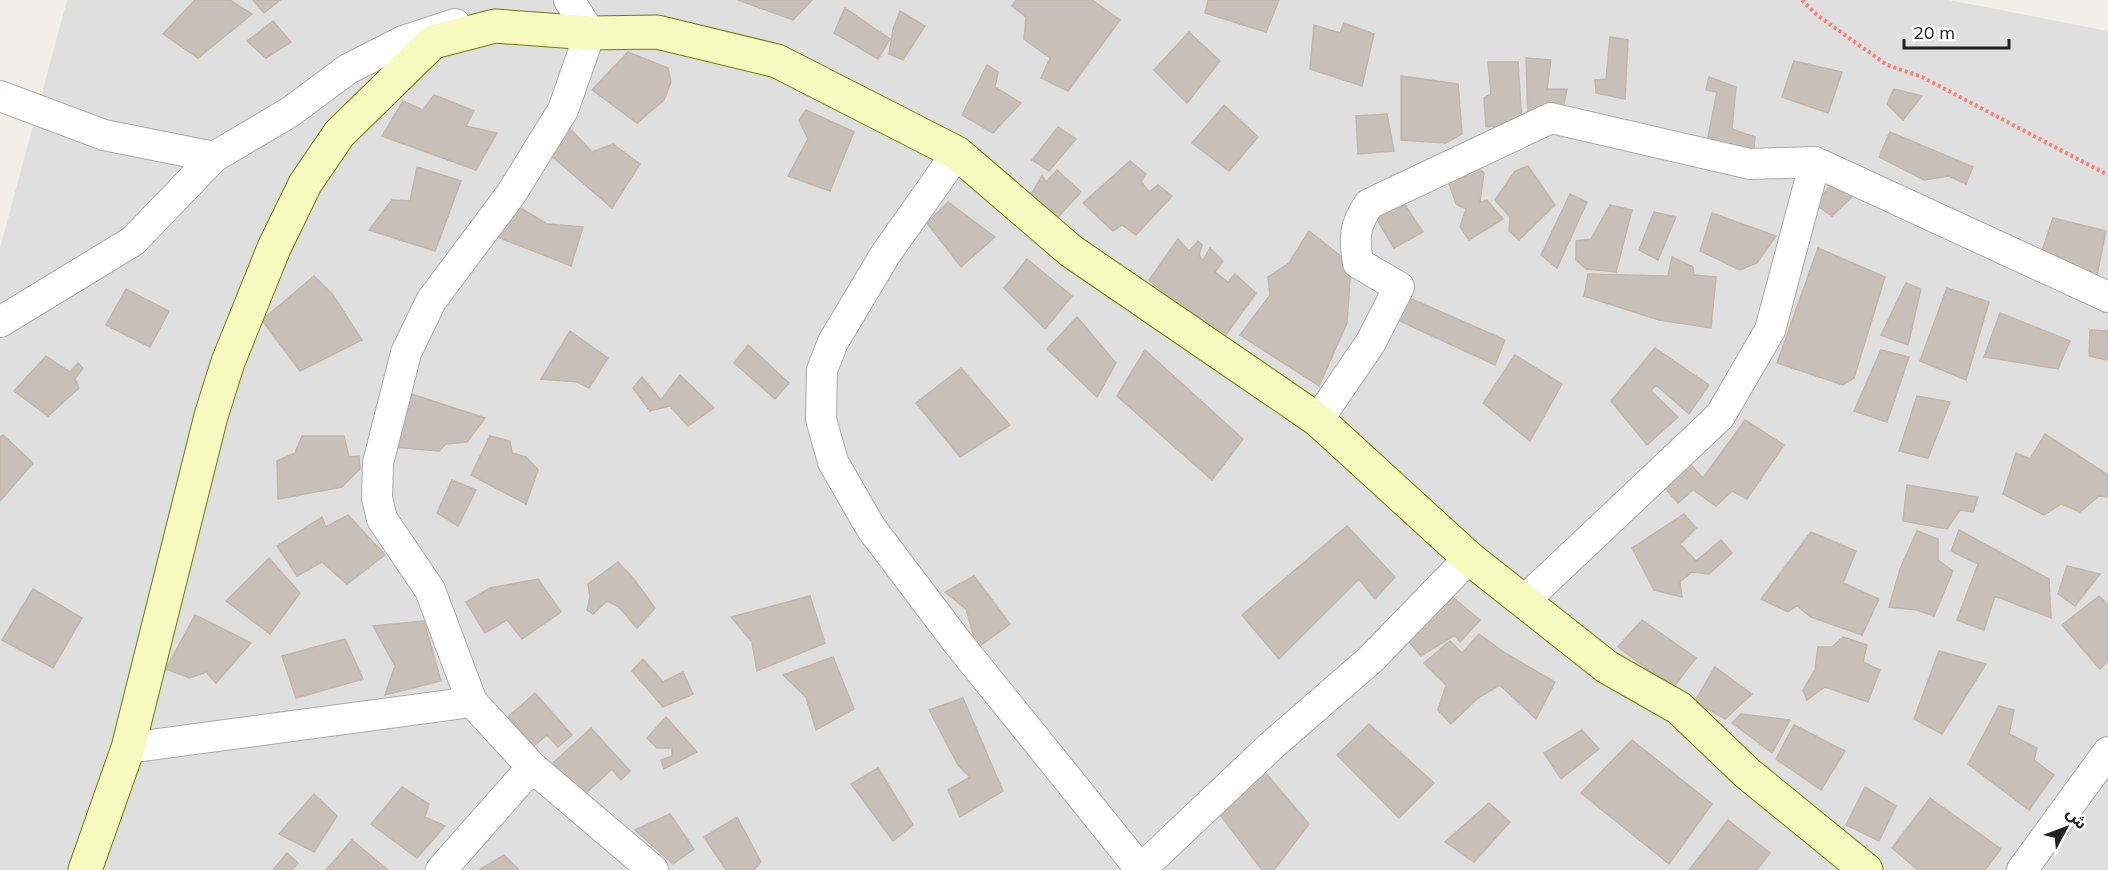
<svg xmlns="http://www.w3.org/2000/svg" width="2108" height="870" viewBox="0 0 2108 870" font-family="Mulish,'Noto Sans Arabic',sans-serif">
  <style>
    .residential { fill: #e0dfdf }
    .building { fill: #c7bfb8; stroke: #c4b6ab; stroke-width: 1.5 }
    .lines { fill: none; stroke-linecap: round; stroke-linejoin: round }
    .street-casing { stroke: #a9a9a9; stroke-width: 32 }
    .secondary-casing { stroke: #707d05; stroke-width: 35 }
    .path { stroke: #fa8072; stroke-width: 4; stroke-dasharray: 3 3; stroke-linecap: butt }
    .street { stroke: #fff; stroke-width: 30 }
    .secondary { stroke: #f7fabf; stroke-width: 33 }
  </style>
  <rect width="100%" height="100%" fill="#f2efe9"/>
  <!-- residential -->
  <path class="residential" d="M 67,0 L 1949,0 L 2108,31 L 2108,870 L 0,870 L 0,248 Z"/>
  <!-- building -->
  <path class="building" d="M 195,0 L 230,0 L 252,14 L 198,58 L 163,34 Z
    M 253,0 L 280,0 L 264,13 Z
    M 738,0 L 812,0 L 793,20 Z
    M 1016,0 L 1092,0 L 1120,20 L 1068,91 L 1041,78 L 1050,58 L 1024,39 L 1026,17 L 1012,6 Z
    M 1208,0 L 1279,0 L 1266,32 L 1205,13 Z
    M 845,8 L 890,39 L 878,59 L 834,33 Z
    M 900,11 L 925,26 L 903,60 L 889,54 L 893,29 Z
    M 273,21 L 291,42 L 266,58 L 247,41 Z
    M 1344,23 L 1374,34 L 1362,86 L 1310,69 L 1314,25 L 1340,33 Z
    M 1189,32 L 1220,61 L 1187,103 L 1154,70 Z
    M 1610,37 L 1628,40 L 1625,99 L 1596,93 L 1595,80 L 1606,79 Z
    M 628,52 L 668,68 L 671,82 L 664,100 L 637,123 L 592,90 Z
    M 1526,58 L 1551,60 L 1547,89 L 1567,89 L 1561,118 L 1528,117 Z
    M 1794,61 L 1842,72 L 1828,113 L 1782,97 Z
    M 1488,62 L 1518,62 L 1522,124 L 1486,127 L 1484,98 L 1491,94 Z
    M 987,65 L 998,72 L 995,87 L 1021,103 L 993,133 L 962,115 Z
    M 1401,76 L 1458,84 L 1462,134 L 1446,143 L 1401,140 Z
    M 1709,77 L 1736,87 L 1732,129 L 1755,137 L 1753,157 L 1708,137 L 1717,92 L 1706,90 Z
    M 1894,89 L 1922,96 L 1903,120 L 1887,104 Z
    M 434,95 L 474,111 L 466,126 L 497,133 L 476,170 L 382,136 L 403,101 L 423,110 Z
    M 1224,105 L 1258,137 L 1229,171 L 1192,143 Z
    M 806,110 L 854,132 L 830,191 L 788,176 L 808,139 L 799,120 Z
    M 1387,114 L 1394,151 L 1358,154 L 1356,116 Z
    M 565,123 L 592,152 L 613,144 L 640,164 L 612,208 L 547,152 Z
    M 1058,127 L 1076,139 L 1049,171 L 1032,160 Z
    M 1890,132 L 1973,167 L 1966,184 L 1949,176 L 1924,180 L 1879,157 Z
    M 1130,161 L 1146,174 L 1141,182 L 1149,192 L 1158,185 L 1172,196 L 1136,235 L 1122,225 L 1113,231 L 1083,203 Z
    M 1475,165 L 1484,173 L 1480,202 L 1487,200 L 1503,219 L 1469,240 L 1460,227 L 1466,209 L 1456,204 L 1446,175 Z
    M 1528,166 L 1555,205 L 1519,240 L 1509,231 L 1510,217 L 1495,200 L 1515,171 Z
    M 417,167 L 461,181 L 435,251 L 369,230 L 392,200 L 410,201 Z
    M 1057,170 L 1081,192 L 1049,227 L 1024,206 L 1042,176 L 1046,182 Z
    M 1834,180 L 1857,192 L 1832,216 L 1816,205 Z
    M 1570,194 L 1587,202 L 1557,268 L 1541,255 Z
    M 948,202 L 995,237 L 961,267 L 927,223 Z
    M 512,203 L 547,224 L 583,227 L 571,266 L 490,234 Z
    M 1405,205 L 1423,232 L 1394,248 L 1373,213 Z
    M 1610,205 L 1632,210 L 1616,272 L 1586,269 L 1576,260 L 1576,241 L 1591,239 Z
    M 1654,212 L 1676,217 L 1658,260 L 1639,250 Z
    M 1712,213 L 1776,236 L 1757,263 L 1740,270 L 1700,251 Z
    M 2053,218 L 2106,231 L 2097,275 L 2039,260 Z
    M 1309,231 L 1351,264 L 1347,323 L 1319,386 L 1240,335 L 1270,295 L 1268,277 L 1289,263 Z
    M 1178,239 L 1189,251 L 1198,241 L 1202,245 L 1199,255 L 1203,261 L 1210,248 L 1223,261 L 1215,272 L 1228,282 L 1235,274 L 1256,293 L 1220,343 L 1149,280 Z
    M 1818,248 L 1885,277 L 1854,378 L 1843,385 L 1777,363 Z
    M 1672,257 L 1693,267 L 1694,275 L 1716,277 L 1711,328 L 1659,320 L 1584,296 L 1588,274 L 1668,276 Z
    M 1027,259 L 1072,296 L 1045,329 L 1004,288 Z
    M 314,276 L 333,295 L 362,340 L 300,371 L 262,320 Z
    M 1906,283 L 1921,289 L 1908,345 L 1881,335 Z
    M 1947,288 L 1989,302 L 1966,380 L 1920,361 Z
    M 126,289 L 169,311 L 150,347 L 106,325 Z
    M 1405,296 L 1505,340 L 1495,365 L 1400,321 Z
    M 2000,313 L 2070,341 L 2058,369 L 1984,357 Z
    M 1077,317 L 1116,363 L 1097,397 L 1047,349 Z
    M 2090,330 L 2108,331 L 2107,360 L 2089,356 Z
    M 570,331 L 608,358 L 589,388 L 577,382 L 541,379 Z
    M 748,345 L 789,383 L 775,399 L 734,363 Z
    M 1655,348 L 1709,385 L 1689,414 L 1656,385 L 1651,391 L 1678,417 L 1647,445 L 1611,401 Z
    M 1145,350 L 1243,439 L 1212,480 L 1117,396 Z
    M 1881,350 L 1909,357 L 1887,422 L 1854,411 Z
    M 1515,355 L 1562,384 L 1530,441 L 1483,403 Z
    M 46,356 L 70,372 L 78,363 L 83,368 L 75,379 L 79,388 L 48,416 L 14,391 Z
    M 961,368 L 1010,425 L 960,457 L 916,403 Z
    M 680,375 L 714,408 L 688,426 L 670,406 L 650,411 L 633,388 L 642,377 L 661,400 Z
    M 405,392 L 485,418 L 467,442 L 446,444 L 439,451 L 392,447 Z
    M 1917,396 L 1950,402 L 1928,458 L 1899,451 Z
    M 1745,420 L 1784,445 L 1747,499 L 1732,491 L 1716,506 L 1693,490 L 1678,503 L 1665,488 L 1690,464 L 1703,478 Z
    M 2045,434 L 2108,475 L 2108,497 L 2099,496 L 2080,512 L 2061,504 L 2044,515 L 2003,494 L 2016,453 L 2030,459 Z
    M 3,435 L 33,463 L 0,501 L 0,437 Z
    M 302,436 L 344,436 L 349,457 L 359,456 L 360,469 L 342,487 L 278,499 L 277,461 L 295,453 Z
    M 490,436 L 510,441 L 512,453 L 526,457 L 538,470 L 526,504 L 471,475 Z
    M 452,480 L 476,490 L 458,526 L 437,513 Z
    M 1907,485 L 1978,497 L 1973,512 L 1960,510 L 1947,529 L 1903,521 Z
    M 1684,514 L 1696,528 L 1680,544 L 1696,561 L 1721,540 L 1732,553 L 1709,574 L 1692,572 L 1680,582 L 1682,597 L 1654,590 L 1632,548 Z
    M 348,515 L 385,555 L 347,584 L 322,562 L 297,576 L 277,546 L 322,517 L 326,527 Z
    M 1347,526 L 1395,577 L 1375,599 L 1359,579 L 1279,659 L 1242,615 Z
    M 1959,530 L 2049,579 L 2051,618 L 1995,596 L 1984,630 L 1957,620 L 1978,564 L 1951,551 Z
    M 1917,531 L 1938,539 L 1938,560 L 1953,571 L 1934,616 L 1917,610 L 1889,607 L 1900,569 Z
    M 1811,532 L 1856,551 L 1843,583 L 1879,599 L 1862,635 L 1811,617 L 1797,606 L 1788,612 L 1761,599 Z
    M 269,558 L 300,593 L 270,634 L 226,601 Z
    M 618,562 L 634,579 L 655,608 L 637,628 L 619,607 L 607,601 L 593,614 L 587,610 L 590,597 L 588,584 Z
    M 2067,566 L 2100,574 L 2075,606 L 2058,594 Z
    M 974,576 L 1010,624 L 977,648 L 966,609 L 945,592 Z
    M 538,579 L 561,612 L 522,639 L 507,620 L 485,633 L 466,602 L 490,588 Z
    M 33,589 L 82,618 L 53,668 L 2,640 Z
    M 1444,590 L 1480,620 L 1460,642 L 1455,635 L 1421,656 L 1402,634 Z
    M 810,596 L 825,643 L 757,671 L 752,642 L 731,617 Z
    M 2099,596 L 2108,605 L 2108,660 L 2100,669 L 2062,625 Z
    M 195,615 L 251,643 L 216,683 L 206,672 L 190,678 L 166,669 Z
    M 1642,620 L 1696,658 L 1673,688 L 1618,647 Z
    M 424,621 L 441,681 L 385,695 L 395,666 L 373,626 Z
    M 1479,634 L 1505,653 L 1555,682 L 1536,719 L 1500,685 L 1478,698 L 1451,724 L 1438,710 L 1446,685 L 1424,663 L 1450,641 L 1462,653 Z
    M 1843,637 L 1867,645 L 1863,662 L 1880,670 L 1868,702 L 1825,687 L 1807,700 L 1803,690 L 1815,670 L 1818,647 L 1832,647 Z
    M 345,639 L 363,679 L 296,698 L 282,656 Z
    M 1939,651 L 1986,664 L 1942,734 L 1914,719 Z
    M 833,657 L 854,709 L 816,730 L 806,697 L 783,675 Z
    M 643,659 L 663,682 L 683,672 L 693,694 L 663,707 L 632,671 Z
    M 1715,667 L 1752,694 L 1725,719 L 1695,701 Z
    M 535,693 L 572,735 L 558,747 L 547,735 L 534,746 L 508,717 Z
    M 963,698 L 1003,791 L 960,817 L 948,790 L 970,777 L 958,765 L 929,710 Z
    M 1999,706 L 2014,710 L 2009,734 L 2037,748 L 2034,760 L 2054,775 L 2029,810 L 1968,764 Z
    M 1741,714 L 1790,720 L 1772,753 L 1732,723 Z
    M 666,717 L 697,752 L 664,769 L 661,760 L 672,756 L 672,748 L 657,748 L 647,738 Z
    M 1369,724 L 1434,783 L 1399,818 L 1337,755 Z
    M 1794,725 L 1845,751 L 1821,790 L 1776,759 Z
    M 591,728 L 630,771 L 621,780 L 612,769 L 583,796 L 553,763 Z
    M 1582,730 L 1599,749 L 1561,779 L 1544,753 Z
    M 1632,740 L 1712,804 L 1669,864 L 1581,793 Z
    M 878,768 L 913,825 L 893,841 L 851,784 Z
    M 1264,771 L 1309,824 L 1274,870 L 1262,870 L 1221,816 Z
    M 402,787 L 429,804 L 425,817 L 445,826 L 417,858 L 371,824 Z
    M 1865,787 L 1896,806 L 1879,841 L 1846,825 Z
    M 314,794 L 337,816 L 314,852 L 279,834 Z
    M 1930,798 L 2001,849 L 1985,870 L 1918,870 L 1892,848 Z
    M 1489,803 L 1510,822 L 1474,862 L 1445,842 Z
    M 670,814 L 694,849 L 673,864 L 635,830 Z
    M 737,817 L 761,862 L 754,870 L 726,870 L 704,837 Z
    M 1728,820 L 1770,853 L 1757,870 L 1689,870 Z
    M 352,840 L 388,870 L 326,870 Z
    M 287,853 L 298,863 L 292,870 L 273,870 Z
    M 504,855 L 519,870 L 479,870 Z"/>
  <g class="lines">
    <!-- street casing -->
    <g class="street-casing">
      <path id="street" d="M 0,96 L 104,135 L 214,157
        M 957,153 L 885,255 L 833,342 L 822,370 L 821,419 L 833,462 L 871,528 L 958,643 L 1141,870
        M 0,322 L 133,241 L 214,157 L 290,112 L 348,69 L 403,41 L 455,24
        M 1318,420 L 1371,342 L 1399,287 L 1358,263 C 1354,237 1354,226 1369,204 L 1551,118 L 1750,164 L 1815,162 L 2108,297
        M 1525,600 L 1720,416 L 1770,330 L 1815,162
        M 472,702 L 430,590 L 382,519 L 377,498 L 378,463 L 406,353 L 431,301 L 511,194 L 563,110 L 590,33 L 569,0
        M 128,748 L 472,702 L 532,767 L 653,870
        M 441,870 L 532,767
        M 1140,870 L 1271,746 L 1370,660 L 1469,558
        M 2022,870 L 2108,752"/>
    </g>
    <!-- secondary casing -->
    <g class="secondary-casing">
      <path id="secondary" d="M 85,870 L 128,748 L 211,416 L 228,362 L 274,248 L 305,184 L 339,134 L 433,42 L 495,26 L 590,33 L 657,32 L 777,61 L 957,153 L 1071,251 L 1318,420 L 1469,558 L 1607,667 L 1679,708 L 1747,773 L 1866,870"/>
    </g>
    <!-- path -->
    <path class="path" d="M 1802,0 L 1817,15 L 1887,65 L 1922,77 L 2108,175"/>
    <!-- street -->
    <use href="#street" class="street"/>
    <!-- secondary -->
    <use href="#secondary" class="secondary"/>
  </g>
  <!-- north arrow -->
  <g transform="translate(2066 828) rotate(49)" stroke="#ffffff" stroke-width="4.5" paint-order="stroke">
  <path d="M0-4.5L10 22L0 15L-10 22Z" fill="#222222"/>
  <text y="-9" font-size="16" font-weight="bold" text-anchor="middle" fill="#222222">ش</text>
  </g>
  <!-- scale -->
  <path d="M1904 39v9h105v-9" fill="none" stroke="#222222" stroke-width="3"/>
  <text x="1913" y="39" font-size="18" fill="#222222" stroke="#ffffff" stroke-width="4.5" paint-order="stroke">20 m</text>
</svg>
